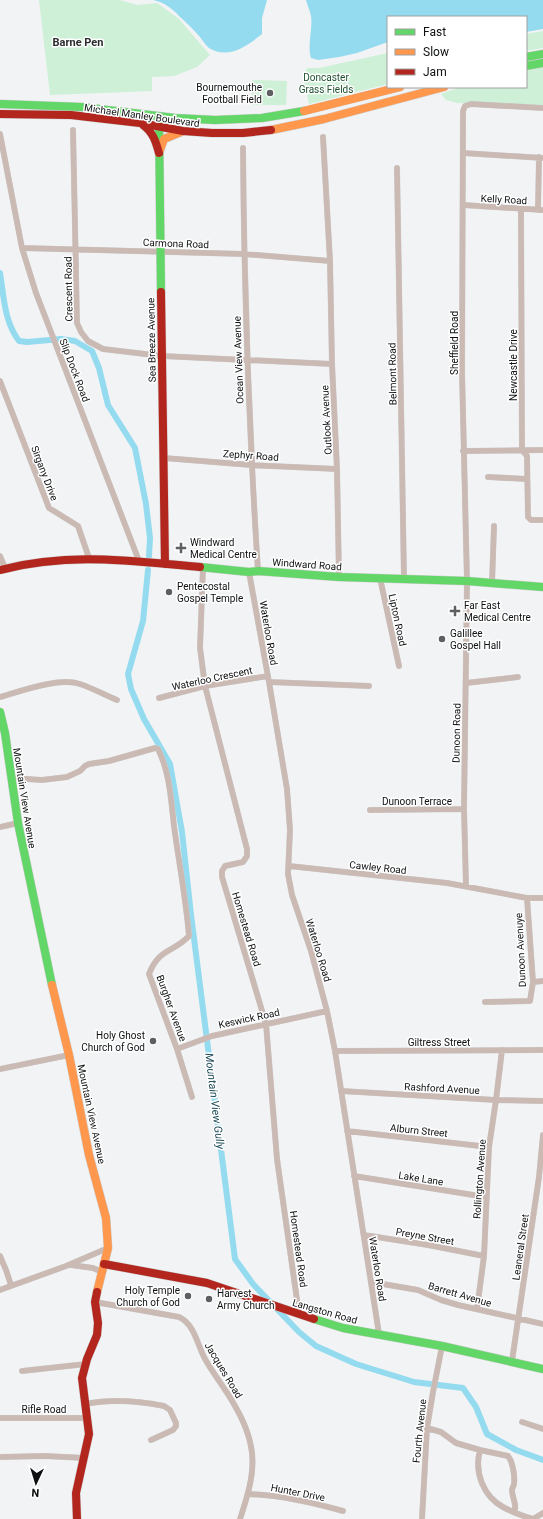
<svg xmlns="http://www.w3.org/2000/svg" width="543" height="1519" viewBox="0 0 543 1519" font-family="Roboto,sans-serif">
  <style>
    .green { fill: #cdf0d7 }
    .water { fill: #94dbf0 }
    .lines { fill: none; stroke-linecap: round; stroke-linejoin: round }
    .canal { stroke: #94dbf0; stroke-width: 6 }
    .street-casing { stroke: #cecfd0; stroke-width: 6 }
    .fast-casing { stroke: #cecfd0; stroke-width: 9 }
    .slow-casing { stroke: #cecfd0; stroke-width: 9 }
    .jam-casing { stroke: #cecfd0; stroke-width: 9 }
    .street { stroke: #cbbab3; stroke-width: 5.5 }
    .fast { stroke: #63d668; stroke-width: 8 }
    .slow { stroke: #ff974d; stroke-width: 8 }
    .jam { stroke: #b3261e; stroke-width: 8 }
    .poi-dot { fill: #5e5f60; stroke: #fff; stroke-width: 1.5 }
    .labels { text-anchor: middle; stroke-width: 3; stroke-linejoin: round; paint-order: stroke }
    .park-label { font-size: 10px; fill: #1c502e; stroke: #fff }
    .poi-label { font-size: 10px; fill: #0f1011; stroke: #fff; text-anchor: start }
    .street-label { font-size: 10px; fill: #0f1011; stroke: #fff }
    .neighbourhood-label { font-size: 11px; font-weight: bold; fill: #292b2c; stroke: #fff }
    .water-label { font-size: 11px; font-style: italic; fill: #1d4a57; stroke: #fff }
  </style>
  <rect width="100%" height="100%" fill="#f2f3f4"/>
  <!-- green -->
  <path class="green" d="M 39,0 L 120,0 L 137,5 L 157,3 L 178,18 L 210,55 L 197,67 L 174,76 L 152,77 L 152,91 L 50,95 Z
    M 543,31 L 543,48 L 526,51 L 526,34 Z
    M 388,53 L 388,84 L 309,104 L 303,77 L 307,68 L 319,68 Z
    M 543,67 L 543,105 L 457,103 L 446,100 L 441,94 L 460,87 L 526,87 L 526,71 Z
    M 252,80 L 287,81 L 286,105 L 252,105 Z"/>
  <!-- water -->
  <path class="water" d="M 153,0 L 267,0 L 262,18 L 262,34 C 247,46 228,60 209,48 C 205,45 202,39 199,36 C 193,29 186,22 179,16 C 172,8 163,2 153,0 Z
    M 306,0 L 543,0 L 543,29 L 526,32 L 526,17 L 388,17 L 388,43 L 385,43 L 357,53 L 339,57 L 318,60 L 311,58 C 307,45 313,29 311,16 C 310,10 307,5 306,0 Z"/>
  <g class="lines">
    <!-- canal -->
    <path class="canal" d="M 0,273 C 4,297 4,321 19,341 L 27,342 L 61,339 L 75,341 L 92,351 L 99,368 L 108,405 L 135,448 L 146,504 L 150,538 L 149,556
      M 148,570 L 143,621 L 128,674 L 131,689 L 144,719 L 170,764 L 182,832 L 191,915 L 235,1259 L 253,1284 L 299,1332 L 316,1346 L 356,1364 L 414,1382 L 463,1388 L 476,1407 L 487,1434 L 516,1450 L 543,1460"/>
    <!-- street casing -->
    <g class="street-casing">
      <path id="street" d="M 73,130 L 77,323 L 81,332 L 88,341 L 103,349 L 162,356 L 332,364
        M 0,134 L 22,248 L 36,293 L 139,561
        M 323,137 L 330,261 L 332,364 L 337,469 L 339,577
        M 243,148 C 244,289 249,430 258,571
        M 463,153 L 543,158
        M 397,168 L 404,579
        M 463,205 L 543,210
        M 521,209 L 522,450 L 527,456 L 528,517 L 531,520 L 543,520
        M 538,210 L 539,157
        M 22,248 L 244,254 L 330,261
        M 0,381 L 49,508 L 78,526 L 89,558
        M 463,451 L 543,450
        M 164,458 L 251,465 L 337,469
        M 488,477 L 527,479
        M 0,556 L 5,568
        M 203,567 L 200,648 L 205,686 L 247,849 L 247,856 L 243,862 L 225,866 L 222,871 L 222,877 L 266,1024 L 277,1159 L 299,1314
        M 249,572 L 269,682 L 287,789 L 290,830 L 288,874 L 292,895 L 311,951 L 327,1011 L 335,1051 L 379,1334
        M 380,578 L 399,666
        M 492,584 L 494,526
        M 269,682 L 369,686
        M 466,683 L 518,677
        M 0,697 C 21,691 59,677 80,684 C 92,688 105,695 117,700
        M 159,698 L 205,686 L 268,676
        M 11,778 L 42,780 L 67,777 L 80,771 L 85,766 L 89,764 L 109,761 L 155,748 L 158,749 C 170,773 171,800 174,826 C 179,863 186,899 189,936 C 173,953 159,948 149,974 L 177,1049 L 192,1097
        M 370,810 L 464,809
        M 0,827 L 18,823
        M 289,866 L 447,883 L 527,898 L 543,898
        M 466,886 L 464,809 L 467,581 L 462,371 L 463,111 L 465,106 L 471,104 L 543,108
        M 533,982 L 543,981
        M 485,1002 L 530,1001 L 533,982 L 527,898
        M 177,1049 L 212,1036 L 327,1011
        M 335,1051 L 543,1050
        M 0,1069 L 69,1055
        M 341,1091 L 496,1100 L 543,1101
        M 347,1131 L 489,1147
        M 354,1176 L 486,1197
        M 364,1235 L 428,1245 L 484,1256
        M 0,1256 L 6,1270 L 11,1285
        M 71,1265 L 93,1268 L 102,1272
        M 371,1282 L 418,1290 L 441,1300 L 458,1305 L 543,1324
        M 0,1290 L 66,1266 L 108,1248
        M 95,1302 L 179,1317 C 194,1324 197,1343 204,1357 C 213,1374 226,1389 235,1406 C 260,1449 255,1474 240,1519
        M 477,1309 L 484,1256 L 489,1147 L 496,1100 L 502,1050
        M 512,1361 L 539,1177 L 543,1135
        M 22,1371 L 86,1364
        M 85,1404 C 110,1399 139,1401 164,1406 L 170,1410 L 176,1423 L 176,1426 L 173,1430 L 151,1440
        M 0,1418 L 88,1418
        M 522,1422 L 543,1429
        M 427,1428 L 441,1432 L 456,1443 L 480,1450 L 508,1456 C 513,1462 515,1477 514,1484 C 514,1486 512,1488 512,1490 C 512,1497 516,1502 515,1509 L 513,1511
        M 480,1450 C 474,1472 483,1496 503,1507 C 512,1512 523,1516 533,1519 L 543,1513
        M 0,1457 L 45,1456 L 85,1458
        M 248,1494 C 281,1495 311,1502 343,1511
        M 422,1519 L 427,1428 L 433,1392 L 442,1346"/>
    </g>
    <!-- fast casing -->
    <g class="fast-casing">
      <path id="fast" d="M 526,57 L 543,54
        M 526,66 L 543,63
        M 0,104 L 82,107 L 175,118 L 215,120 L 262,118 L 304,111
        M 159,121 L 161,292
        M 200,567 L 249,572 L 258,571 L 339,577 L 467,581 L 543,587
        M 0,712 L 5,733 L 18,823 L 52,985
        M 314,1319 L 343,1328 L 442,1346 L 543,1369"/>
    </g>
    <!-- slow casing -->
    <g class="slow-casing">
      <path id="slow" d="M 304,111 L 400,87
        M 271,130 L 324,119 L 444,87
        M 159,153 L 164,139 L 181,132
        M 52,985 L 69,1055 L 89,1155 L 106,1218 L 108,1248 L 97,1292"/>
    </g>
    <!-- jam casing -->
    <g class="jam-casing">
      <path id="jam" d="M 0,114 L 71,115 L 140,123 L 183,131 L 212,133 L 243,133 L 271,130
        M 143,125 C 153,132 156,142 159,153
        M 161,292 L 165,564
        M 0,570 C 71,552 129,561 200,567
        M 104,1264 L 207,1283 L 314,1319
        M 77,1519 L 76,1493 L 89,1434 L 82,1378 L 87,1359 L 97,1335 L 98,1323 L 95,1302 L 97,1292"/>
    </g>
    <!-- street -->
    <use href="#street" class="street"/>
    <!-- fast -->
    <use href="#fast" class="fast"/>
    <!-- slow -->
    <use href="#slow" class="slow"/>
    <!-- jam -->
    <use href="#jam" class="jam"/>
  </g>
  <!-- markers -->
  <g class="poi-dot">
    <circle cx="270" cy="93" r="4"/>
    <path d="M179 542h4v4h4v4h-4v4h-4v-4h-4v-4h4z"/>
    <circle cx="169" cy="592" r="4"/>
    <path d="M453 605h4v4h4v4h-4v4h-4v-4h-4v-4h4z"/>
    <circle cx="442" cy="639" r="4"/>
    <circle cx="153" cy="1041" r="4"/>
    <circle cx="188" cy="1296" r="4"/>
    <circle cx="209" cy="1299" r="4"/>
  </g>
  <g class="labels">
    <!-- park labels -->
    <g class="park-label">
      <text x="326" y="81">Doncaster<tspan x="326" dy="12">Grass Fields</tspan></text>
    </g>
    <!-- poi labels -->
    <g class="poi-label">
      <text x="262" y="91" text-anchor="end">Bournemouthe<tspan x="262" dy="12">Football Field</tspan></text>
      <text x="190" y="546">Windward<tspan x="190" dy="12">Medical Centre</tspan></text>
      <text x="177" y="590">Pentecostal<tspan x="177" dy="12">Gospel Temple</tspan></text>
      <text x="464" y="609">Far East<tspan x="464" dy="12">Medical Centre</tspan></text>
      <text x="450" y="637">Galillee<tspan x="450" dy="12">Gospel Hall</tspan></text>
      <text x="145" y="1039" text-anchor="end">Holy Ghost<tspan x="145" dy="12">Church of God</tspan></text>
      <text x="180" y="1294" text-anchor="end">Holy Temple<tspan x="180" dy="12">Church of God</tspan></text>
      <text x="217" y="1297">Harvest<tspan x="217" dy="12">Army Church</tspan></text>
    </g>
    <!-- street labels -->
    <g class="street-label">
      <text transform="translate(142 115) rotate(8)" y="4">Michael Manley Boulevard</text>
      <text transform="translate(504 199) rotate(3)" y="4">Kelly Road</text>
      <text transform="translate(176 243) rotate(2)" y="4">Carmona Road</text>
      <text transform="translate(68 289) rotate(-91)" y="4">Crescent Road</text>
      <text transform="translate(151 340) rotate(-91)" y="4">Sea Breeze Avenue</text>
      <text transform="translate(454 343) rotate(-90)" y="4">Sheffield Road</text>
      <text transform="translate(238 360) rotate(-92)" y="4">Ocean View Avenue</text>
      <text transform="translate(513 365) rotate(-90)" y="4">Newcastle Drive</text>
      <text transform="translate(75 370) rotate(69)" y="4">Slip Dock Road</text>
      <text transform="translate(392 374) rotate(-91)" y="4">Belmont Road</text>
      <text transform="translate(326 420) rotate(-93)" y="4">Outlook Avenue</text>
      <text transform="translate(251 455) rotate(4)" y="4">Zephyr Road</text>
      <text transform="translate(45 473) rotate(69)" y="4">Sirgany Drive</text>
      <text transform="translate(307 564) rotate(4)" y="4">Windward Road</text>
      <text transform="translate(398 620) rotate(78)" y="4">Lipton Road</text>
      <text transform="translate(269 633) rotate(80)" y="4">Waterloo Road</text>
      <text transform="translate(212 678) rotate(-12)" y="4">Waterloo Crescent</text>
      <text transform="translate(456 733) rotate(-89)" y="4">Dunoon Road</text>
      <text transform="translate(25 798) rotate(81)" y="4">Mountain View Avenue</text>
      <text x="417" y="805">Dunoon Terrace</text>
      <text transform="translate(378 867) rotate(6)" y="4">Cawley Road</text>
      <text transform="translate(247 929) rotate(73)" y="4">Homestead Road</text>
      <text transform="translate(319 950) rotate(73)" y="4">Waterloo Road</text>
      <text transform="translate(520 950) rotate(-93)" y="4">Dunoon Avenuye</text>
      <text transform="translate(172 1008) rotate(70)" y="4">Burgher Avenue</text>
      <text transform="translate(249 1018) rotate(-12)" y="4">Keswick Road</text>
      <text x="439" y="1046">Giltress Street</text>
      <text transform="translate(442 1088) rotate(3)" y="4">Rashford Avenue</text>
      <text transform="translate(92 1114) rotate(78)" y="4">Mountain View Avenue</text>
      <text transform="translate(419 1130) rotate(6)" y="4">Alburn Street</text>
      <text transform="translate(421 1178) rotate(9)" y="4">Lake Lane</text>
      <text transform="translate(479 1179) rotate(-86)" y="4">Rollington Avenue</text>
      <text transform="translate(425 1236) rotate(10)" y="4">Preyne Street</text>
      <text transform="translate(520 1247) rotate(-82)" y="4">Leaneral Street</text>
      <text transform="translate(299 1249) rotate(82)" y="4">Homestead Road</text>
      <text transform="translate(378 1269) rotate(81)" y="4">Waterloo Road</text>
      <text transform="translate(460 1294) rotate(16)" y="4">Barrett Avenue</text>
      <text transform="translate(325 1311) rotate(16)" y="4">Langston Road</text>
      <text transform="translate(224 1370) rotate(59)" y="4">Jacques Road</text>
      <text x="44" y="1413">Rifle Road</text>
      <text transform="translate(419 1431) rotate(-84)" y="4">Fourth Avenue</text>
      <text transform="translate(298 1492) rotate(11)" y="4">Hunter Drive</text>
    </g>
    <!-- neighbourhood labels -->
    <g class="neighbourhood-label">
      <text x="78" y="46">Barne Pen</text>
    </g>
    <!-- water labels -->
    <g class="water-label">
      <text transform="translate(215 1101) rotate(83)" y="4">Mountain View Gully</text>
    </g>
  </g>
  <!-- legend -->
  <rect x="387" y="16" width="140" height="72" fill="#ffffff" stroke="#9f9fa0"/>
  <rect x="395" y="29" width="20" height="6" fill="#63d668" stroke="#9f9fa0"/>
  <text x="423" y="36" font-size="12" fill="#0f1011">Fast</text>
  <rect x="395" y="49" width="20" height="6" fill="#ff974d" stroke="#9f9fa0"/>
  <text x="423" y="56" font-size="12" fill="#0f1011">Slow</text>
  <rect x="395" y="69" width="20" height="6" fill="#b3261e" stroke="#9f9fa0"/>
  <text x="423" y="76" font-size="12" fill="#0f1011">Jam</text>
  <!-- north arrow -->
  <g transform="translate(36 1483) rotate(184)" stroke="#ffffff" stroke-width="3" paint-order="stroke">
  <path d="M0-3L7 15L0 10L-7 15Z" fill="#0f1011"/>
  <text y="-6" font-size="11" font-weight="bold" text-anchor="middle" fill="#0f1011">N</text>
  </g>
</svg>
